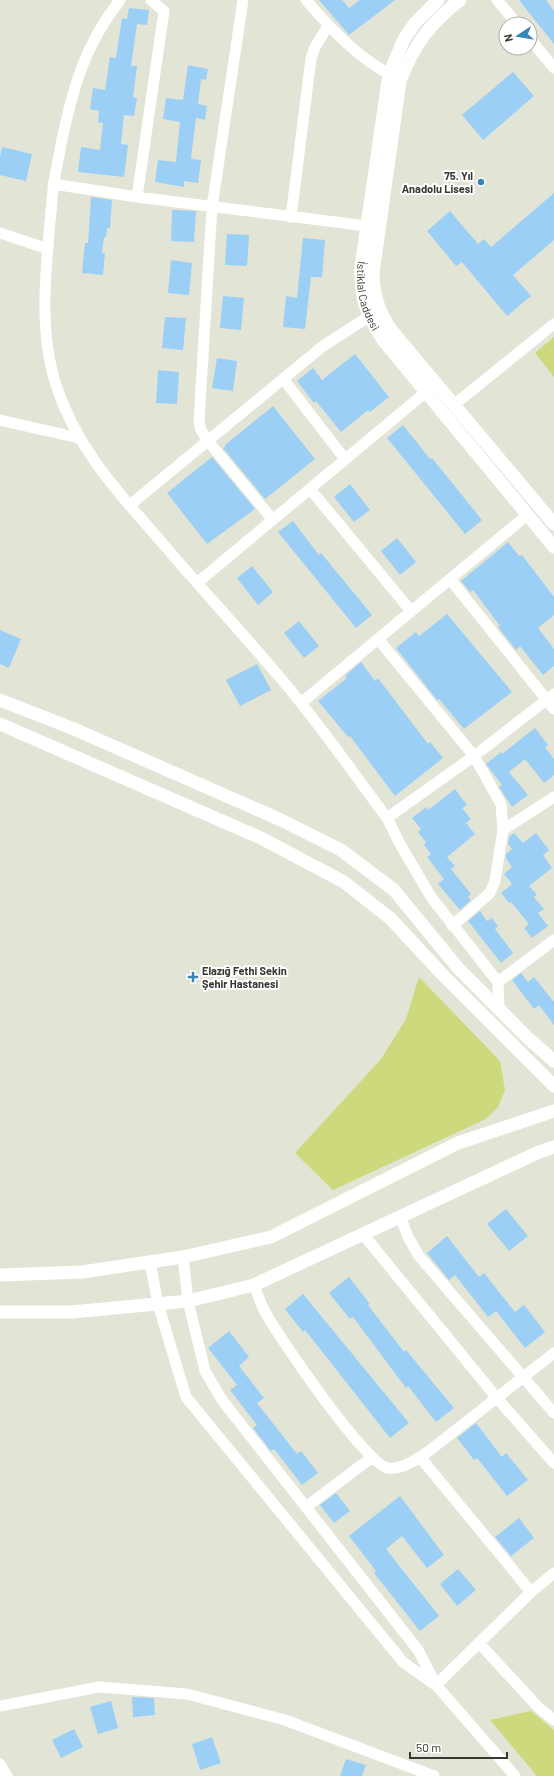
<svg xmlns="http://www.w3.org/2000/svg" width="554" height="1776" viewBox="0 0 554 1776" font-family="Barlow,sans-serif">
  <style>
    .green { fill: #cdd97c }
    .building { fill: #9ccff5 }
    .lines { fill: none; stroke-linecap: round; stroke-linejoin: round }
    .minor { stroke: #fff; stroke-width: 11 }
    .tertiary { stroke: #fff; stroke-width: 13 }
    .poi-dot { fill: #3785b7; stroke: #fff; stroke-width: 1.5 }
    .labels { text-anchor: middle; stroke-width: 4; stroke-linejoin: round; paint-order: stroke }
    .poi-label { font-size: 11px; font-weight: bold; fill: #373832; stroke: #fff; text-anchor: end }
    .street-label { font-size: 11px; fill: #373832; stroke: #fff }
  </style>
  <rect width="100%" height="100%" fill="#e2e5d5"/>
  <!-- green -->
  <path class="green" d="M 554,337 L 554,377 L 535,353 Z
    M 419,977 L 500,1061 L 505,1090 L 498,1107 L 486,1119 L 333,1190 L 295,1153 L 381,1059 L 406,1019 Z
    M 531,1711 L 554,1730 L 554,1776 L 537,1776 L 490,1720 Z"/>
  <!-- building -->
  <path class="building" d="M 319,0 L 342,0 L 349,8 L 360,0 L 395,0 L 349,35 Z
    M 519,0 L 546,0 L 554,11 L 554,44 Z
    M 129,8 L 149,10 L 147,25 L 137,24 L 131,66 L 137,66 L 133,97 L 137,98 L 134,116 L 124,115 L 121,144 L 128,145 L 124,177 L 78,172 L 81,147 L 100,150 L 103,123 L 98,122 L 99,111 L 90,109 L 93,88 L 105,90 L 110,57 L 116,58 L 122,18 L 127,19 Z
    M 188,65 L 208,69 L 206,80 L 201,79 L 198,104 L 207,106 L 205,120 L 196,118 L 191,159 L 201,160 L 198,183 L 184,181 L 184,187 L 155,182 L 158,160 L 176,162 L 180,122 L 163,119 L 166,98 L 183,100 Z
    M 513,72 L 534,96 L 483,140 L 462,115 Z
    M 2,147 L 32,154 L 26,181 L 0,175 L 0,157 Z
    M 554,193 L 554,240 L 513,275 L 531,296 L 507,316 L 462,262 L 456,266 L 427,231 L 450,211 L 478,244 L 484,239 L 491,247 Z
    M 91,197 L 112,200 L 110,228 L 107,228 L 106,237 L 104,237 L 102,253 L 105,253 L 103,275 L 82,273 L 85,243 L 88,243 Z
    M 172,210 L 196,211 L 194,242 L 171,241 Z
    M 227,234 L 249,235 L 247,266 L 225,265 Z
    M 303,238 L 325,240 L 322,277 L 311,277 L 305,329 L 283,327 L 286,296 L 297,298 Z
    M 171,260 L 192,263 L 189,295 L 168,293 Z
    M 223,296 L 244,298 L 241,330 L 220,328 Z
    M 165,317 L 186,318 L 183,350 L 162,348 Z
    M 355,354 L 389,397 L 370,412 L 368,410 L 341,432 L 316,401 L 314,403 L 297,381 L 313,368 L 322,380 Z
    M 217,358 L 237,361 L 233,391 L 212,388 Z
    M 158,370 L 179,372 L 177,404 L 156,403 Z
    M 273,406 L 315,459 L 265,499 L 223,448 L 226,446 L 225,445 Z
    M 403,425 L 430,459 L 432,458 L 482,520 L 465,534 L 387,438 Z
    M 212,457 L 255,509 L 207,544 L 167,493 Z
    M 350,484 L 370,510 L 354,522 L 334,497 Z
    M 293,521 L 319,555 L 321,553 L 372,615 L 356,628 L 278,532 Z
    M 397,538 L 416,562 L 400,575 L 381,551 Z
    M 508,542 L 519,556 L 522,555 L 554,597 L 554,615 L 538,628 L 554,649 L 554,666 L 543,675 L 520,646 L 516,650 L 498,627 L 500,626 L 473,590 L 470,592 L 461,581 Z
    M 252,566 L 273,592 L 258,605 L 237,578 Z
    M 447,614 L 512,692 L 464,729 L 439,699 L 437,700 L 396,648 L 416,632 L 419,636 Z
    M 299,621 L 319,646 L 304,658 L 284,633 Z
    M 0,630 L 21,639 L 9,668 L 0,664 Z
    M 361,662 L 375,681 L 378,678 L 428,744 L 430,742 L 443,758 L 395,796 L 350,736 L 348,737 L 318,701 L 347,678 L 345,676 Z
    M 257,664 L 271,690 L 240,706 L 226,680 Z
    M 535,728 L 548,745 L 545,747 L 554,759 L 554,775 L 544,783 L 525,759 L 509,772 L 528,795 L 512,807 L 499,787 L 502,785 L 486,764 L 501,752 L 502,754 Z
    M 455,789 L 467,805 L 462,808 L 471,819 L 466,823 L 475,834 L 447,857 L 455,866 L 451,869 L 471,894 L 468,897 L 471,900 L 460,910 L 438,884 L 444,879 L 427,857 L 431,854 L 424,845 L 426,842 L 418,832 L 421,829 L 412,818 L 426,807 L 428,810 Z
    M 514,833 L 523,843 L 536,833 L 549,850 L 543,855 L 552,868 L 529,886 L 537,895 L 534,897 L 544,909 L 538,913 L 548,926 L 532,938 L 524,928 L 529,924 L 511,902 L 509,903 L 501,893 L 512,884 L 504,874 L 512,867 L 506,858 L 506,854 L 512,849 L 508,844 L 509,837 Z
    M 480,911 L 487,921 L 492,918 L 498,926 L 495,929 L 513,953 L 501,963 L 468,921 Z
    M 521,973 L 528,982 L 534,977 L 554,1002 L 554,1025 L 539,1005 L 534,1009 L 512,980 Z
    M 506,1209 L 528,1236 L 509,1251 L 487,1224 Z
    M 447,1236 L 479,1277 L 484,1273 L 515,1312 L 524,1305 L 545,1332 L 525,1348 L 496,1311 L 488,1317 L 455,1275 L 449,1280 L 427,1253 Z
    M 349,1277 L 370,1304 L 368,1305 L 404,1352 L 406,1350 L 454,1408 L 436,1422 L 408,1386 L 406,1388 L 353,1317 L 350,1319 L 329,1293 Z
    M 303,1294 L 409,1423 L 390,1438 L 305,1330 L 303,1332 L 285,1309 Z
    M 229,1331 L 249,1357 L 239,1366 L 264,1398 L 257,1403 L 297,1454 L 301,1451 L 318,1473 L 302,1485 L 274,1449 L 271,1451 L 253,1428 L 257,1425 L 230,1390 L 237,1385 L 208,1348 Z
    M 476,1423 L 502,1457 L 506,1453 L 528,1480 L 507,1496 L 477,1458 L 474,1460 L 457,1438 Z
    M 336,1493 L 350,1511 L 334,1523 L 320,1505 Z
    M 400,1496 L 444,1555 L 427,1568 L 402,1536 L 386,1549 L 439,1616 L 420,1631 L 374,1573 L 376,1571 L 349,1536 Z
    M 519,1518 L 534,1538 L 511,1556 L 495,1537 Z
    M 458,1569 L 476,1590 L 457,1606 L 440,1584 Z
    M 132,1697 L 154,1698 L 155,1715 L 133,1717 Z
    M 111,1701 L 118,1728 L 98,1734 L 90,1707 Z
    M 74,1729 L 83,1747 L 61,1758 L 52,1740 Z
    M 212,1737 L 221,1763 L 200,1770 L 192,1744 Z
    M 346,1759 L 366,1765 L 362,1776 L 340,1776 Z"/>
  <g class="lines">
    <!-- minor -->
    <path class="minor" d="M 120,0 C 84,46 73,88 61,144 C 58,163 53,181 52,200 C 47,260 37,326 56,385 C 76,447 116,490 158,538 C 197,584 238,628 277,674 C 317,720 351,770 387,818 L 400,844 L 431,897 L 498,982 L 499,1009
      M 243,0 L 212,207 L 199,421 L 201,430 L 208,441 L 273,520
      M 306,0 C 331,29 355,55 389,74
      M 497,0 L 517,24
      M 530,39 L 554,68
      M 53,184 L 137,197 L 367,226
      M 137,197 L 164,11 L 151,0
      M 291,217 L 311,59 L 315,47 L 328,26
      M 0,233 L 48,249
      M 284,380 L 345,459
      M 455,404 L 554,324
      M 0,420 L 79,438
      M 310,489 L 411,611
      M 130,505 L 323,346 L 376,312
      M 450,579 L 554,709
      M 197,583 L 426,392
      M 378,639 L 474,756 L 501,804 L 503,830
      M 301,703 L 527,515
      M 387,818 L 474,756 L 554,694
      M 452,926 L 490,893 L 495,881 L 503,830 L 554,797
      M 498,982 L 554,940
      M 400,1216 L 408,1237 L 419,1256 L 554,1413
      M 362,1233 L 497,1398 L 554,1463
      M 183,1257 L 188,1301 L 205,1371 L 222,1400 L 418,1650 L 436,1685 L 515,1776
      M 150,1262 L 158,1304 L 186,1397 L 403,1662 L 434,1684
      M 254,1285 C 257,1293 260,1302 264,1310 C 277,1335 366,1465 388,1468 C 403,1470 417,1459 429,1451 L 554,1353
      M 420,1457 L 531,1592
      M 306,1507 L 371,1458
      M 479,1643 L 539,1708 L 554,1720
      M 436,1685 L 531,1592 L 554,1573
      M 0,1706 L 99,1687 L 187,1694 L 285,1720 L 434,1776
      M 0,1764 L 7,1776"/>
    <!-- tertiary -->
    <g class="tertiary">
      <path id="s1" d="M 438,0 L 415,23 L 404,39 L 389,74 L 361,267 C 360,298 366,314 383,340 L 554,547"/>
      <path d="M 460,0 C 429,24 414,45 400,81 L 373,273 C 373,295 379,313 392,331 L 554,524"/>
      <path d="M 0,700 L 74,729 L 281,820 L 341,850 L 394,890 L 458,968 L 529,1039 L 554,1061"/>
      <path d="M 0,724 L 261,838 L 344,882 L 391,919 L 441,973 L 554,1086"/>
      <path d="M 0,1275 L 82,1272 L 183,1257 L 271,1237 L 458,1143 L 554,1111"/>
      <path d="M 0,1312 L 72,1312 L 188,1301 L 254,1285 L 539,1152 L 554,1147"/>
    </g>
  </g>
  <!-- markers -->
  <g class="poi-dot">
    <circle cx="481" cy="182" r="4"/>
    <path d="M191 971h4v4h4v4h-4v4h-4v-4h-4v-4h4z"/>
  </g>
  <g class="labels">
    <!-- poi labels -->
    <g class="poi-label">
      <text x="473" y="180">75. Yıl<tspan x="473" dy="13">Anadolu Lisesi</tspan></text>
      <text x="202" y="975" text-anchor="start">Elazığ Fethi Sekin<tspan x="202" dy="13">Şehir Hastanesi</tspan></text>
    </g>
    <!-- street labels -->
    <g class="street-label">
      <text dy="4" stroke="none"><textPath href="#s1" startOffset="315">İstiklal Caddesi</textPath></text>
    </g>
  </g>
  <!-- north arrow -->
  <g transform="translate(518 36) rotate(258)"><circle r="19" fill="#ffffff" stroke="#afafad"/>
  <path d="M0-3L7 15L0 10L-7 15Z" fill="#3785b7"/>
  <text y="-6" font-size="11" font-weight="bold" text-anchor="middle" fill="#373832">N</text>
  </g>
  <!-- scale -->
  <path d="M410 1752v6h97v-6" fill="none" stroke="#373832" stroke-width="2"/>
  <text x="416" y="1752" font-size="12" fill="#373832" stroke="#ffffff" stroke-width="3" paint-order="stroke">50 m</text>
</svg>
